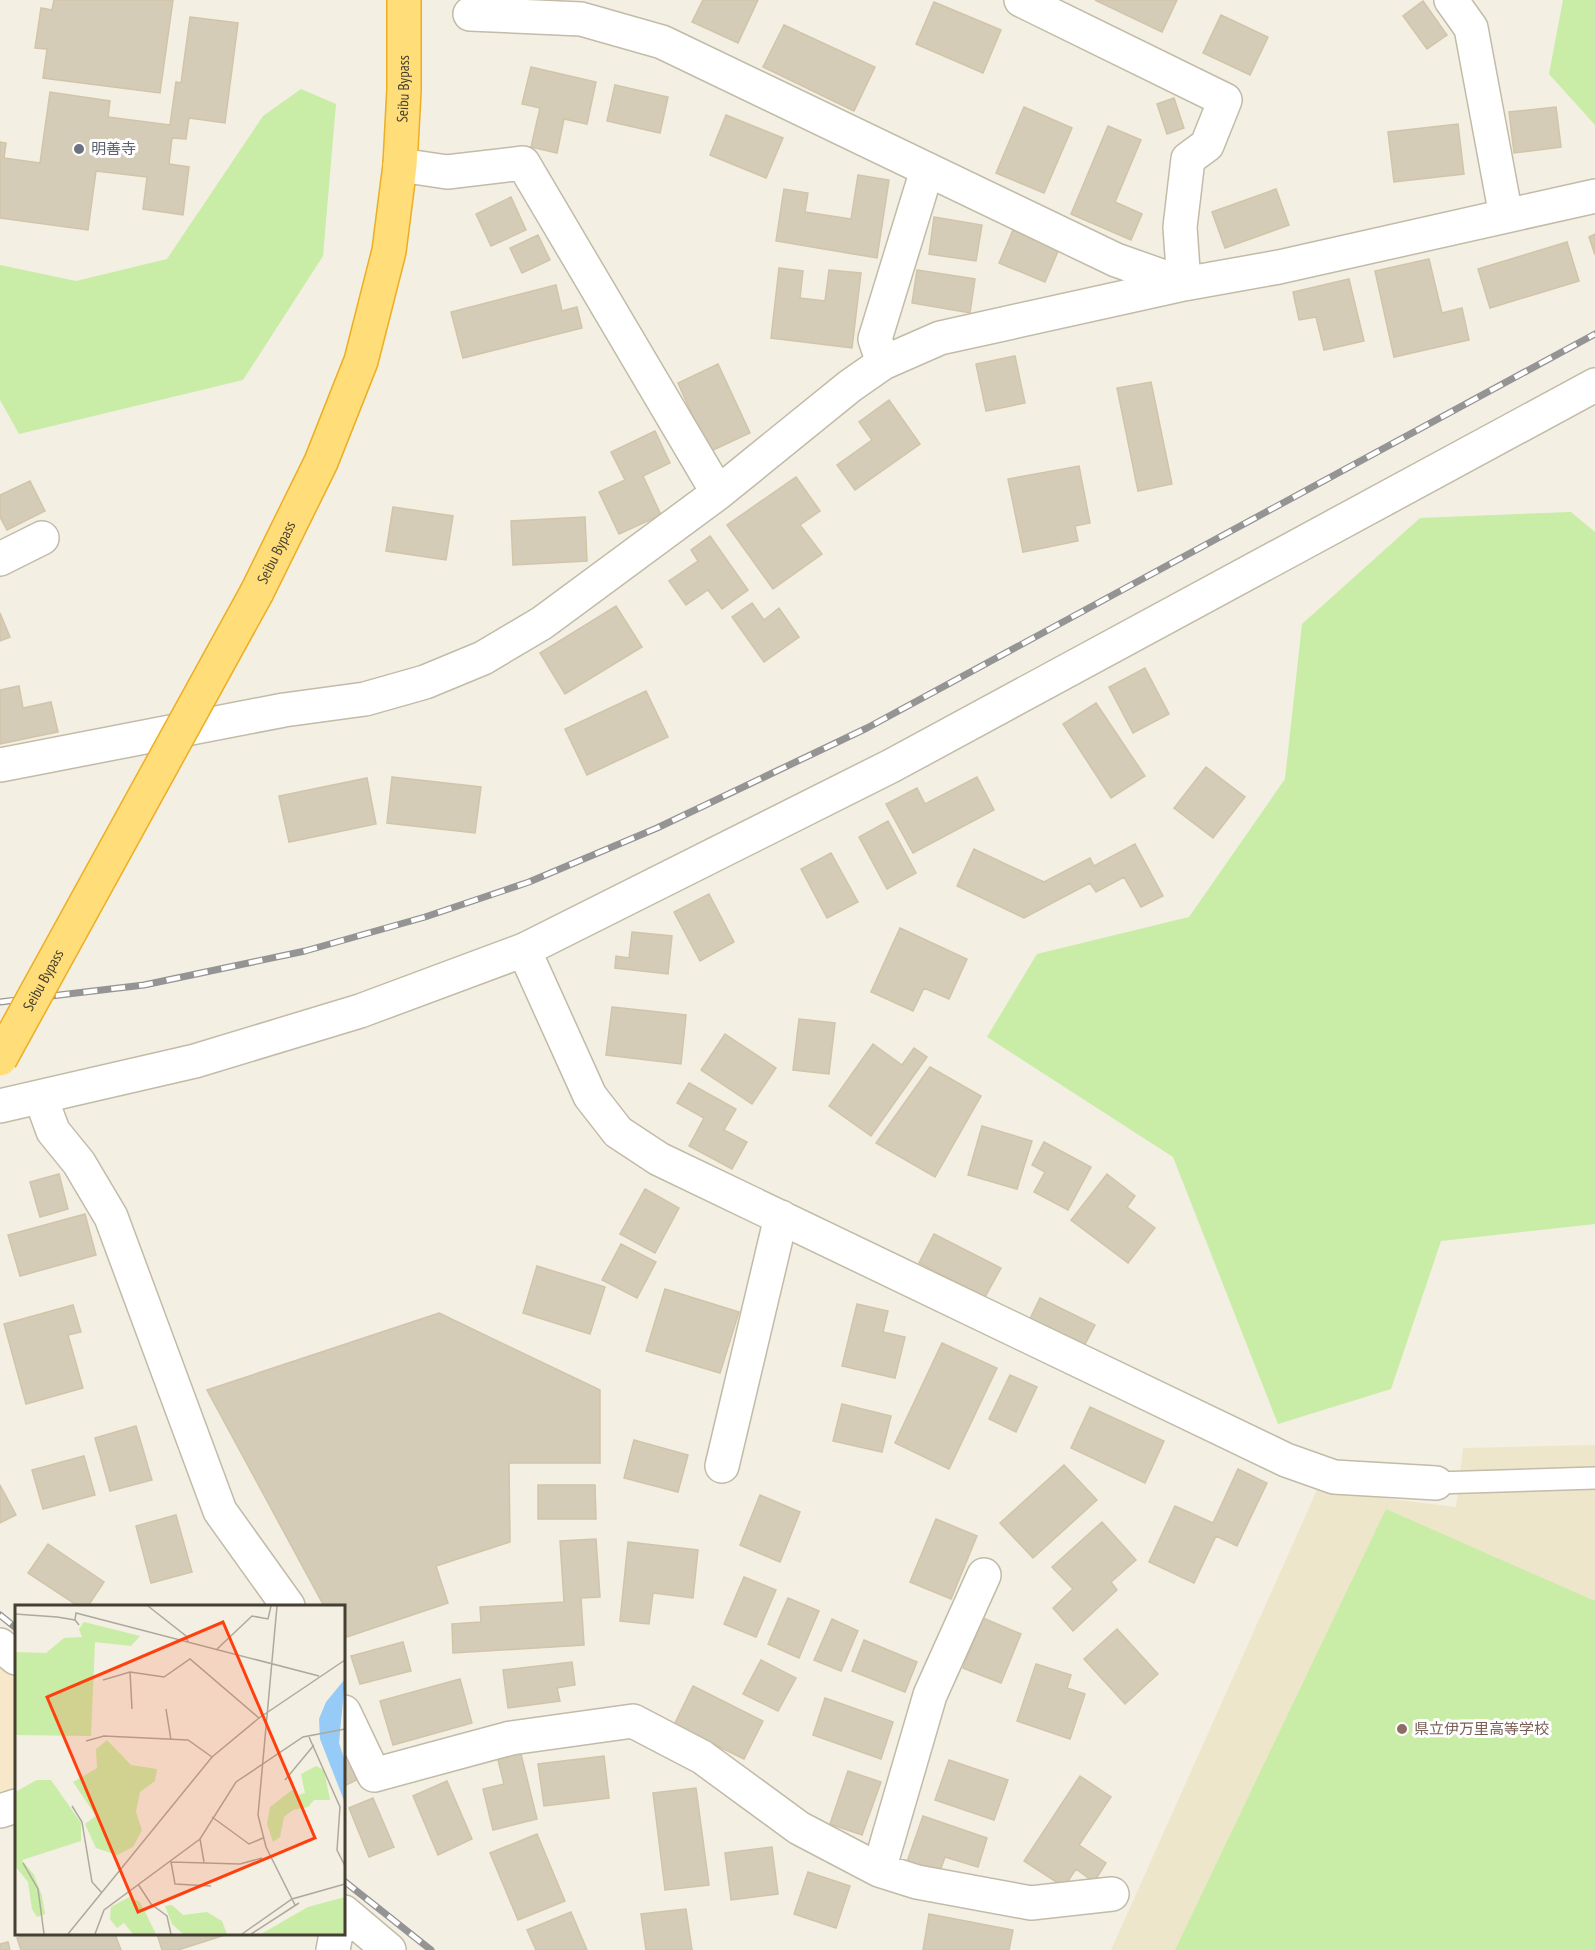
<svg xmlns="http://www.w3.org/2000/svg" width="1595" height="1950" viewBox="0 0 1595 1950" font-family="'PT Sans Narrow','Noto Sans JP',sans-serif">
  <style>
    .commercial { fill: #f8e8ca }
    .education { fill: #eee6cb }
    .green { fill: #c9eca6 }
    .building { fill: #d5ccb7; stroke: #d1c4a9; stroke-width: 1.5 }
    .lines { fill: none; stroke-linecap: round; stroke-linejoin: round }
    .service-casing { stroke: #c2bba7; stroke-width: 24 }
    .minor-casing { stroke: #c2bba7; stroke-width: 36 }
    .tertiary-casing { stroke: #c2bba7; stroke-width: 36 }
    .trunk-casing { stroke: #edae23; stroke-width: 36 }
    .service { stroke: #fff; stroke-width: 21 }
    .minor { stroke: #fff; stroke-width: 33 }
    .tertiary { stroke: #fff; stroke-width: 33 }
    .trunk { stroke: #ffdd79; stroke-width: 33 }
    .rail-casing { stroke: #949494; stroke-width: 7 }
    .rail { stroke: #fff; stroke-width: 4.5; stroke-dasharray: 14; stroke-linecap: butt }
    .trunk-bridge-casing { stroke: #edae23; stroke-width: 36; stroke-linecap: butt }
    .trunk-bridge { stroke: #ffdd79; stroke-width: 33 }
    .worship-dot { fill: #6b7280; stroke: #fff; stroke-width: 2 }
    .education-dot { fill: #8d6e63; stroke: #fff; stroke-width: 2 }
    .labels { text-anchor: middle; stroke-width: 6; stroke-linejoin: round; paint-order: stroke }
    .street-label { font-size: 15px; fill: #453f32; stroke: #fff }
    .worship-label { font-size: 15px; fill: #5b616d; stroke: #fff; text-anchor: start }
    .education-label { font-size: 15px; fill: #785e54; stroke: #fff; text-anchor: start }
    .inset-road { fill: none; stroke: #ada99c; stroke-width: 1.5 }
    .view { fill: #ff400e; fill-opacity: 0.15; stroke: #ff400e; stroke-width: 3 }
    .inset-edge { fill: none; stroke: #453f32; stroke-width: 3 }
  </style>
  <rect width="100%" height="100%" fill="#f3efe2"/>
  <!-- commercial -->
  <path class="commercial" d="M 0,1665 L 16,1678 L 16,1787 L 0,1793 Z"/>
  <!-- education -->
  <path class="education" d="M 1595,1445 L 1595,1950 L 1111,1950 L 1317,1490 L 1456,1507 L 1463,1448 Z"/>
  <!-- green -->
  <path class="green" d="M 1563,0 L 1595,0 L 1595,125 L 1549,74 Z
    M 301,89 L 336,104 L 323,256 L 243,380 L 19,434 L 0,400 L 0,265 L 76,281 L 167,259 L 263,116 Z
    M 1571,512 L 1595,532 L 1595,1224 L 1441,1241 L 1391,1389 L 1278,1424 L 1173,1157 L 987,1037 L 1037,954 L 1189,917 L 1285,779 L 1302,624 L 1420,518 Z
    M 1386,1509 L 1595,1601 L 1595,1950 L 1175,1950 Z"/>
  <!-- building -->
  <path class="building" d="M 54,0 L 173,0 L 160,93 L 43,78 L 47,49 L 35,48 L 41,8 L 52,10 Z
    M 703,0 L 758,0 L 738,43 L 692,22 Z
    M 1095,0 L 1177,0 L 1162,32 Z
    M 1423,1 L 1447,35 L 1427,49 L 1403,16 Z
    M 934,2 L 1001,30 L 983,73 L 916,44 Z
    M 1221,15 L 1268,37 L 1250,75 L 1203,53 Z
    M 190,17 L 238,23 L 225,123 L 189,118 L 186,139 L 172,138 L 169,164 L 189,167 L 183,215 L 143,209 L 147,177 L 96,171 L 88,230 L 0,218 L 0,142 L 6,143 L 4,158 L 40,163 L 50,92 L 110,101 L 108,117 L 170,125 L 176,82 L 181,83 Z
    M 784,25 L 875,67 L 854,111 L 763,67 Z
    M 531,67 L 596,82 L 587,124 L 564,119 L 557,153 L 531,147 L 540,108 L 522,104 Z
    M 615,85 L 668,97 L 660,133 L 607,121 Z
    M 1174,98 L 1184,128 L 1167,134 L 1157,104 Z
    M 1024,107 L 1072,128 L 1044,193 L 996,173 Z
    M 1556,107 L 1561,147 L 1514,153 L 1509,112 Z
    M 726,115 L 783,138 L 766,178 L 710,155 Z
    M 1458,124 L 1464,174 L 1394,182 L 1388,132 Z
    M 1108,126 L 1141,140 L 1115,202 L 1142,214 L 1131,240 L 1071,214 Z
    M 858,175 L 889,180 L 877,258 L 776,241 L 784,189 L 808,193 L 805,212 L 851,219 Z
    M 1276,189 L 1289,225 L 1225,248 L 1212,212 Z
    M 511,197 L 526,230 L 491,246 L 476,214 Z
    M 934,217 L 982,225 L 976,261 L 929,254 Z
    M 1013,230 L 1059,249 L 1045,282 L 999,263 Z
    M 1595,234 L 1595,255 L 1589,237 Z
    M 538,235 L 550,260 L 522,273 L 510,248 Z
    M 1567,242 L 1579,281 L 1490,308 L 1478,269 Z
    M 1429,259 L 1442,313 L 1462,308 L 1469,340 L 1394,357 L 1375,271 Z
    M 779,268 L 803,271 L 800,298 L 825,301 L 829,270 L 861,273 L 852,348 L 771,338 Z
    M 917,270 L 975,279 L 970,313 L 912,303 Z
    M 1349,279 L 1364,341 L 1324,350 L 1316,317 L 1299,320 L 1293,292 Z
    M 556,285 L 562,311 L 577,307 L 582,328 L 463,358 L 451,312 Z
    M 1015,356 L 1025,403 L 986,411 L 976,364 Z
    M 718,364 L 750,433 L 709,452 L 678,383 Z
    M 1151,382 L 1172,484 L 1138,491 L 1117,388 Z
    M 889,400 L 920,444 L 855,490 L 837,465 L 872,440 L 859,422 Z
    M 655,431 L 670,463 L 643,476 L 661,515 L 619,534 L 599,492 L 625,480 L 611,452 Z
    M 1079,466 L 1090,523 L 1075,526 L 1078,541 L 1023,552 L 1008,479 Z
    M 796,477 L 820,511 L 800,525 L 822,554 L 773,589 L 727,525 Z
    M 30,481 L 45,511 L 7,530 L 0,517 L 0,495 Z
    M 393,507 L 453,516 L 446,560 L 386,551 Z
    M 585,517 L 587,561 L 513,565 L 511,521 Z
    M 710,536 L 748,590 L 722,609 L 708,590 L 686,605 L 669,581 L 698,561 L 691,550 Z
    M 752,603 L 764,620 L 779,608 L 799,637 L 764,662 L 732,617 Z
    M 616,606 L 642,647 L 565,694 L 540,653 Z
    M 0,613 L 10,637 L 0,641 Z
    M 1145,668 L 1169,714 L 1133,733 L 1109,687 Z
    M 19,686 L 23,708 L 51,702 L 58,732 L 0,744 L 0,690 Z
    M 646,691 L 668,737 L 587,775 L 565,729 Z
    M 1096,703 L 1145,776 L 1111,798 L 1063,724 Z
    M 1206,767 L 1245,797 L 1213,838 L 1174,808 Z
    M 392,777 L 481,787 L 475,833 L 387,823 Z
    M 977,777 L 994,810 L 913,853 L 886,804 L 917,788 L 925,804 Z
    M 367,778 L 376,824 L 289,842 L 279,796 Z
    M 888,821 L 916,873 L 887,889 L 859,837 Z
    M 1135,844 L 1163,896 L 1141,907 L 1124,877 L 1096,892 L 1090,883 L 1024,918 L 957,886 L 974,849 L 1044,882 L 1090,858 L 1094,866 Z
    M 831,853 L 858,902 L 827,918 L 801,869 Z
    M 709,894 L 734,942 L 700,961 L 674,912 Z
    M 900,928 L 967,959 L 949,999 L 924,988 L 913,1011 L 871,992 Z
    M 632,932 L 672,936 L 668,974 L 615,968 L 616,956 L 629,958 Z
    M 612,1007 L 686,1015 L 681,1064 L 606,1055 Z
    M 799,1019 L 835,1023 L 829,1074 L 793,1070 Z
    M 725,1034 L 776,1068 L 752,1104 L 701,1070 Z
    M 873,1044 L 902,1065 L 914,1048 L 927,1057 L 871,1136 L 829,1106 Z
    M 930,1067 L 981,1096 L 935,1177 L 876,1143 Z
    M 689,1083 L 736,1109 L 724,1130 L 747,1142 L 732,1169 L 689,1146 L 704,1118 L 677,1103 Z
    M 982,1126 L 1032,1141 L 1017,1189 L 968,1175 Z
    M 1044,1142 L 1091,1167 L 1068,1210 L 1034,1192 L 1045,1172 L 1032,1165 Z
    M 59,1174 L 68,1209 L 40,1217 L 30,1182 Z
    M 1107,1174 L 1135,1196 L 1127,1207 L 1155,1228 L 1128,1263 L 1071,1220 Z
    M 645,1189 L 679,1208 L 655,1253 L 620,1234 Z
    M 85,1214 L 96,1255 L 20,1276 L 8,1235 Z
    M 934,1234 L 1001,1268 L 985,1297 L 919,1263 Z
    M 621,1244 L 656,1262 L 637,1298 L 602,1280 Z
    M 537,1266 L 605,1287 L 590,1334 L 523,1313 Z
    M 665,1289 L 739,1312 L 720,1373 L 646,1351 Z
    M 1040,1298 L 1095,1325 L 1082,1350 L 1028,1323 Z
    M 857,1304 L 888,1311 L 883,1332 L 905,1337 L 895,1378 L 842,1366 Z
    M 73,1305 L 81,1332 L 68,1335 L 83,1388 L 26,1404 L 4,1324 Z
    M 439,1313 L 600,1390 L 600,1463 L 509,1463 L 510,1542 L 436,1566 L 448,1603 L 344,1638 L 344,1606 L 324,1606 L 207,1390 Z
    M 942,1343 L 997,1368 L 949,1469 L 895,1443 Z
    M 1010,1375 L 1037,1387 L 1016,1432 L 989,1419 Z
    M 842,1404 L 891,1416 L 882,1452 L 833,1441 Z
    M 1090,1407 L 1164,1441 L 1145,1483 L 1071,1448 Z
    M 136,1426 L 152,1480 L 110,1491 L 95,1438 Z
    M 634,1440 L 688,1455 L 678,1492 L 624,1478 Z
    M 84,1456 L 95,1495 L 43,1509 L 32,1470 Z
    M 1064,1465 L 1097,1500 L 1033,1558 L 1000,1523 Z
    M 1238,1469 L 1267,1483 L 1237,1546 L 1216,1536 L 1194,1583 L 1149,1562 L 1175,1506 L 1213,1523 Z
    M 0,1485 L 16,1515 L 0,1523 Z
    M 538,1485 L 595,1485 L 596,1519 L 538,1519 Z
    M 760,1495 L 800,1512 L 780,1562 L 740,1545 Z
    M 176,1515 L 192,1572 L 151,1583 L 136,1526 Z
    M 936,1519 L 977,1536 L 951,1599 L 910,1582 Z
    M 1102,1522 L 1136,1560 L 1111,1582 L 1117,1590 L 1073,1631 L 1053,1608 L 1073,1589 L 1052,1567 Z
    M 596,1539 L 600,1597 L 581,1598 L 584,1645 L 453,1653 L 452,1624 L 481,1622 L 480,1607 L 564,1602 L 560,1541 Z
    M 628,1542 L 698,1550 L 693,1598 L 653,1593 L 649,1624 L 620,1621 Z
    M 48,1544 L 104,1582 L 88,1606 L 78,1606 L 28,1573 Z
    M 744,1577 L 776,1590 L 756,1637 L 724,1624 Z
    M 788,1598 L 819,1611 L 799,1658 L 768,1644 Z
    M 983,1618 L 1021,1634 L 1001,1683 L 963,1668 Z
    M 832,1619 L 858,1631 L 841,1671 L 814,1660 Z
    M 1117,1629 L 1158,1674 L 1125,1704 L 1084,1659 Z
    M 864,1640 L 917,1662 L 905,1692 L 852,1671 Z
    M 403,1642 L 411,1671 L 360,1684 L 351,1656 Z
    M 761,1660 L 796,1678 L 778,1711 L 743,1694 Z
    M 572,1662 L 575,1685 L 557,1688 L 560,1701 L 508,1708 L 503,1670 Z
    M 1036,1664 L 1071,1675 L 1067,1688 L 1085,1694 L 1070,1739 L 1017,1721 Z
    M 460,1679 L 472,1723 L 393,1745 L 380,1701 Z
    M 693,1686 L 763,1721 L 744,1759 L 674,1725 Z
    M 825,1698 L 893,1722 L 881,1759 L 813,1735 Z
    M 520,1750 L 537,1819 L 493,1830 L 483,1789 L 504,1784 L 497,1756 Z
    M 347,1753 L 359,1779 L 344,1786 L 344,1754 Z
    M 604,1756 L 609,1798 L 544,1806 L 538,1764 Z
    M 949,1760 L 1008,1780 L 994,1820 L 935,1800 Z
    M 848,1771 L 881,1782 L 862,1835 L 830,1824 Z
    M 1080,1776 L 1111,1797 L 1079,1845 L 1106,1863 L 1094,1882 L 1076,1869 L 1064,1887 L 1024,1861 Z
    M 447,1781 L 472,1839 L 438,1855 L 413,1796 Z
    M 696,1788 L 709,1885 L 665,1890 L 653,1793 Z
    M 373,1798 L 394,1847 L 369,1857 L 349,1808 Z
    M 923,1816 L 987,1838 L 978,1867 L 945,1857 L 939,1874 L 907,1862 Z
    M 537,1834 L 565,1901 L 518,1920 L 490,1853 Z
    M 772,1847 L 778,1894 L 731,1900 L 725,1853 Z
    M 808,1872 L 850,1886 L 836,1928 L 794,1914 Z
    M 686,1909 L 692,1950 L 646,1950 L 641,1914 Z
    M 571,1912 L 587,1950 L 536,1950 L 527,1930 Z
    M 929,1914 L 1013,1930 L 1009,1950 L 923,1950 Z
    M 29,1934 L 115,1934 L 121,1950 L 21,1950 L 17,1938 Z
    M 157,1934 L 228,1934 L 178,1950 L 162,1950 Z
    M 8,1942 L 10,1950 L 0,1950 L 0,1944 Z"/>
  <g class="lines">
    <!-- service casing -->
    <g class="service-casing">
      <path id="service" d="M 1436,1483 L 1595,1478"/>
    </g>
    <!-- minor casing -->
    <g class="minor-casing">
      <path id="minor" d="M 1451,0 L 1471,28 L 1506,216
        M 470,14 L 581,19 L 662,42 L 1116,260 L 1184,284 L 1180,227 L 1188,159 L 1207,145 L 1225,100 L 1021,0
        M 400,165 L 447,172 L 523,163 L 718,493
        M 883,363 L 875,339 L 927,170
        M 0,559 L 42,538
        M 0,765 L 284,710 L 365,699 L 425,682 L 483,658 L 542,623 L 718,493 L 850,386 L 883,363 L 940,338 L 1184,284 L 1279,267 L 1595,196
        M 524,950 L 590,1096 L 618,1132 L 659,1159 L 1286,1460 L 1334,1477 L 1436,1483
        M 41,1098 L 53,1131 L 79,1163 L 111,1217 L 220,1511 L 288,1606
        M 722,1466 L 781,1217
        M 0,1645 L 16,1658
        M 344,1712 L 374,1775 L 511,1738 L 633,1721 L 702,1757 L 799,1828 L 879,1870 L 917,1882 L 1031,1903 L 1112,1894
        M 0,1811 L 16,1806
        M 879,1870 L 930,1695 L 984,1575
        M 344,1912 L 389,1950
        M 333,1950 L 336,1934"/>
    </g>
    <!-- tertiary casing -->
    <g class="tertiary-casing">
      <path id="tertiary" d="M 0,1106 L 195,1061 L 360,1011 L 524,950 L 891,766 L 1595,385"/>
    </g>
    <!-- trunk casing -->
    <g class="trunk-casing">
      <g id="trunk">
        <path id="s1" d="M 257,592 L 321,462 L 361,361 L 389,251 L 400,165 L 404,90 L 404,0"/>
      </g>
    </g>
    <!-- service -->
    <use href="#service" class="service"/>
    <!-- minor -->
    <use href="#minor" class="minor"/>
    <!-- tertiary -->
    <use href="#tertiary" class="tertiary"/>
    <!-- trunk -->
    <use href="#trunk" class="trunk"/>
    <!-- rail casing -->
    <g class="rail-casing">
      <path id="rail" d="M 0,1002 L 144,985 L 305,951 L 425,917 L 529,882 L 657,828 L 867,728 L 1595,334
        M 0,1615 L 16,1628
        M 344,1881 L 431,1950"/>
    </g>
    <!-- rail -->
    <use href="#rail" class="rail"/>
    <!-- trunk-bridge casing -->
    <g class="trunk-bridge-casing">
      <g id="trunk-bridge">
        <path id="s2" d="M 0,1059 L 257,592"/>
      </g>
    </g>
    <!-- trunk-bridge -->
    <use href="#trunk-bridge" class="trunk-bridge"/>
  </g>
  <!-- markers -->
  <circle class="worship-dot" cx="79" cy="149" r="6"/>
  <circle class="education-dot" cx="1402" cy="1729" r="6"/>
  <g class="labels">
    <!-- street labels -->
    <g class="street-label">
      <text dy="5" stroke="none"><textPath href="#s1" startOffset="530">Seibu Bypass</textPath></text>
      <text dy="5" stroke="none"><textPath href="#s1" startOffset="44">Seibu Bypass</textPath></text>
      <text dy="5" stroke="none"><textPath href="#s2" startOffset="90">Seibu Bypass</textPath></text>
    </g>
    <!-- worship labels -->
    <g class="worship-label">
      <text x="91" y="154">明善寺</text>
    </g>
    <!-- education labels -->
    <g class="education-label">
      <text x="1414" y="1734">県立伊万里高等学校</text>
    </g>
  </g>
  <!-- overview -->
  <g transform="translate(15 1605)">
    <rect width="330" height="330" fill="#f3efe2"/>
    <path d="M 69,17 L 125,31 L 116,41 L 80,37 L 76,131 L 0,130 L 0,47 L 31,48 L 49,33 L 67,32 L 64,24 ZM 92,135 L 116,160 L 142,164 L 140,176 L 125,187 L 121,207 L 127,225 L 118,242 L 102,250 L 81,243 L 70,219 L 81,211 L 58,177 L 82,163 L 81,144 ZM 301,161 L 309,165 L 315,195 L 299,195 L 293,202 L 278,205 L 269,212 L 265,232 L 258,237 L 252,219 L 255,202 L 277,185 L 283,190 L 290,188 L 286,169 ZM 22,175 L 36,175 L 66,218 L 66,236 L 7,255 L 19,270 L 27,291 L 30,309 L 22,312 L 17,304 L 13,277 L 0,261 L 0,187 ZM 114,292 L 125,297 L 141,329 L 118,329 L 109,318 L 102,323 L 95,314 L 96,302 ZM 330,292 L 330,329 L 246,329 L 293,302 ZM 157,300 L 168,310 L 192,307 L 207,316 L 212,329 L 168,329 L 157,319 L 150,301 Z" fill="#c9eca6"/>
    <path d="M 330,74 L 324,138 L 330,156 L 330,198 L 305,134 L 304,114 L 311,97 Z" fill="#97cbf7"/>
    <path class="inset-road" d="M 133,1 L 171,31 L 173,37M 262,1 L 243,210 L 251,242 L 280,300M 0,9 L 42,12 L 60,15 L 64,20M 60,15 L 61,8 L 304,71M 201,45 L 237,11 L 253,14 L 256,1M 115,67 L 117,104M 88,75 L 115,67 L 149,72 L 175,54 L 244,113M 151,104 L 156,135M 294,132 L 325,202 L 322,245 L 330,261M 71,136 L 89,131 L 173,135 L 197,152M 270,175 L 299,140M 57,201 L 67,217 L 77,277 L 87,288M 197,212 L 234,239 L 248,233M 185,234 L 189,257M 8,258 L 23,284 L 29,329M 123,279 L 136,299 L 152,311 L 156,329M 196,281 L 160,279 L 156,257 L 225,259 L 247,253M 53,329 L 197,152 L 244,113 L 330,55M 80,329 L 89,305 L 185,234 L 221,177 L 288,132 L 330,124M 227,329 L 277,294 L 330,279M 236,329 L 284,298"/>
    <path class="view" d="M 208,17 L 300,233 L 123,307 L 32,92 Z"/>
    <rect width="330" height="330" class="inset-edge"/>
  </g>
</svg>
